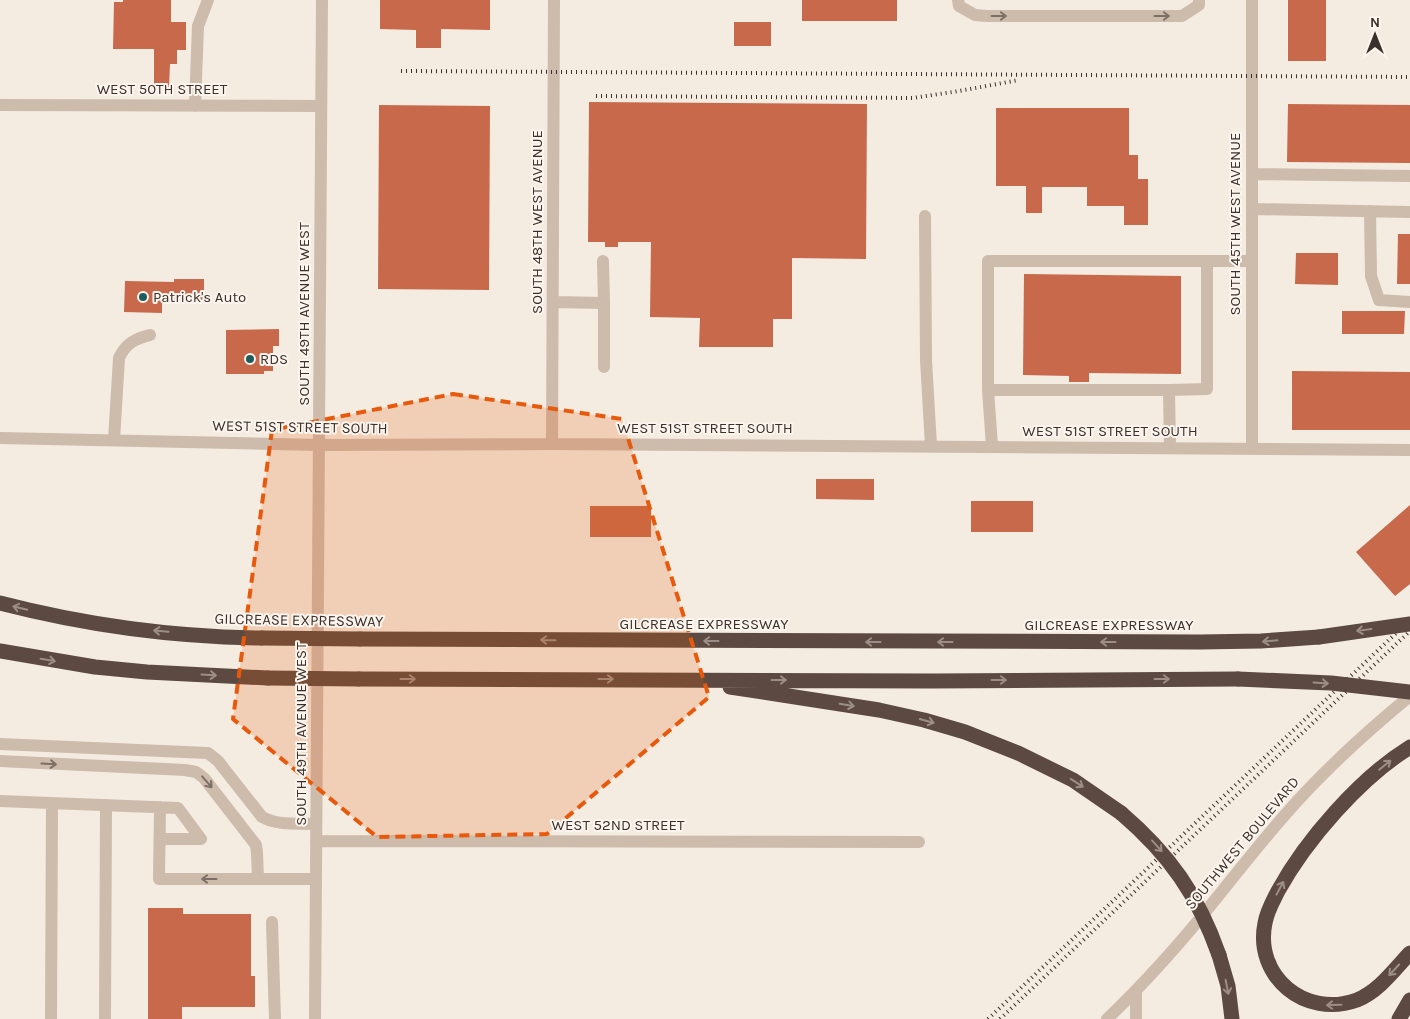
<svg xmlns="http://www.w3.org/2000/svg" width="1410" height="1019" viewBox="0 0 1410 1019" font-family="Karla,sans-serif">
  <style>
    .building { fill: #c8694b }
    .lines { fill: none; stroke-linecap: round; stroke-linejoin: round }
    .minor { stroke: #cdbbac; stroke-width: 12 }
    .highway { stroke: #5c4a42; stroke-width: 15 }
    .rail { stroke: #3b302b; stroke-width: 4; stroke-dasharray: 1 4; stroke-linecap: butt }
    .highway-bridge { stroke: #5c4a42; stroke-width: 15 }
    .oneway { stroke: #7d6f65 }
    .oneway2 { stroke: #9c8e87 }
    .marked { fill: #e8590c; fill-opacity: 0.2; stroke: #e8590c; stroke-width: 4; stroke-dasharray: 10 6; stroke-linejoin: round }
    .poi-dot { fill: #1f5a5e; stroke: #fbf5ee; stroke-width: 2 }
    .labels { text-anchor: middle; stroke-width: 4; stroke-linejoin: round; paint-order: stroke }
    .street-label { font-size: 15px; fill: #3b302b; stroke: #fbf5ee }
    .poi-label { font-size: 15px; fill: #3b302b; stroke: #fbf5ee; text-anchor: start }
  </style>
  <rect width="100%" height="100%" fill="#f4ebe1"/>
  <!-- building -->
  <path class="building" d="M 123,0 L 171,0 L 171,22 L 186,22 L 186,50 L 177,50 L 177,64 L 170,64 L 169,88 L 154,88 L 154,49 L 113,49 L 114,2 L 123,2 Z
    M 380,0 L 490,0 L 490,30 L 441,29 L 441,48 L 416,48 L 416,30 L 380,29 Z
    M 802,0 L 897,0 L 897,21 L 802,21 Z
    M 1288,0 L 1326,0 L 1326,61 L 1288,61 Z
    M 734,22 L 771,22 L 771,46 L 734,46 Z
    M 589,102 L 867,104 L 866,259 L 792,258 L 792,319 L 773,319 L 773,347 L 699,347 L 700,318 L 650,317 L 651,242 L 618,242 L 618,247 L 605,247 L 605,242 L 588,242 Z
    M 1288,104 L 1410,105 L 1410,163 L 1287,162 Z
    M 379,105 L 490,106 L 489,290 L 378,289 Z
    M 996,108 L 1129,108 L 1129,155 L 1138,155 L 1138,179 L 1148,179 L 1148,225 L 1124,225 L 1124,206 L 1087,206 L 1087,187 L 1042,187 L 1042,213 L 1026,213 L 1026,186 L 996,186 Z
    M 1398,234 L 1410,234 L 1410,284 L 1397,284 Z
    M 1296,253 L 1338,253 L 1338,285 L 1295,284 Z
    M 1024,274 L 1181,276 L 1181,374 L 1089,373 L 1089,382 L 1069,382 L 1069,376 L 1023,375 Z
    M 174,279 L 204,279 L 204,300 L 162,301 L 162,313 L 124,312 L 125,281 L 174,282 Z
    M 1342,311 L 1405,311 L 1404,334 L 1342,334 Z
    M 279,329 L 279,346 L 273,346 L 273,371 L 264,371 L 264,374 L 226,374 L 226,330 Z
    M 1292,371 L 1410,372 L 1410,430 L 1292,430 Z
    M 816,479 L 874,479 L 874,500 L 816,499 Z
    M 971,501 L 1033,501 L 1033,532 L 971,532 Z
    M 1410,505 L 1410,584 L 1395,596 L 1356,552 Z
    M 590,506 L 651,506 L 651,537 L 590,537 Z
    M 148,908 L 183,908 L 183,914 L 251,914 L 251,976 L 255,976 L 255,1007 L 182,1007 L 182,1019 L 148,1019 Z"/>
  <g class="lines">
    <!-- minor -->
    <path class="minor" d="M 958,0 L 959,6 L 975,15 L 987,16 L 1182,16 L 1199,5 L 1199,0
      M 1252,0 L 1252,448
      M 0,105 L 321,106
      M 195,106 L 198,26 L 208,0
      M 1252,174 L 1410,176
      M 1252,209 L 1410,212
      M 1370,211 L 1371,276 L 1379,300 L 1410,302
      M 925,216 L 926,360 L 931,446
      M 603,261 L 604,303
      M 553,302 L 604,303 L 604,367
      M 988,390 L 1169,390
      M 0,438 L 319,445 L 552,444 L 1410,450
      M 114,440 L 119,358 C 126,343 135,339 150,335
      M 552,444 L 554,0
      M 992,446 L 988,390 L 988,261 L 1251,261
      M 1170,447 L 1169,390 L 1207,389 L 1207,261
      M 0,744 L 208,753 L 218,761 L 262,817 C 279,826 297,823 316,824
      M 0,761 L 185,770 L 196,772 L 204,778 L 256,845 L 257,853 L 258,879
      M 0,801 L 178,808 L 201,839 L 160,839
      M 160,807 L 159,879 L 316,879
      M 316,841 L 919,842
      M 272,922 L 275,1019
      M 1136,992 L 1136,1019
      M 51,1019 L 52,803
      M 105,1019 L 106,805
      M 315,1019 L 322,0
      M 1107,1019 C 1147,981 1184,939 1219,895 C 1240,869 1261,842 1284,816 C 1322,772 1365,733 1410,696"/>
    <!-- highway -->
    <path class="highway" d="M 0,603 C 85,625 174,637 262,638
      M 360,639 L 1200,642 L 1261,641 L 1319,637
      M 0,651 L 95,667 L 147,672 L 268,678
      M 359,679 L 933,681 L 1238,679
      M 730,687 L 879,710 L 924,720 L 965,732 L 1018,753 L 1073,780 L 1121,813
      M 1410,747 C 1360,778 1306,840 1278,891 C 1273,901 1267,911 1265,923 C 1254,976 1305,1019 1357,1000 C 1379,991 1394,970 1410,953
      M 1219,955 L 1228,986 L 1232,1019
      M 1399,1019 L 1410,1000"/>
    <!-- rail -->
    <path class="rail" d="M 401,71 L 1410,77
      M 596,96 L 913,98 L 959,91 L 1019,80
      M 988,1019 L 1410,620
      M 1000,1019 L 1410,631"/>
    <!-- highway-bridge -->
    <path class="highway-bridge" d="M 1319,637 L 1410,624
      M 262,638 L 360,639
      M 268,678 L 359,679
      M 1238,679 L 1331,683 L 1410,692
      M 1121,813 C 1169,854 1198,895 1219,955"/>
  </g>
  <!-- one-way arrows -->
  <defs><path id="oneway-shaft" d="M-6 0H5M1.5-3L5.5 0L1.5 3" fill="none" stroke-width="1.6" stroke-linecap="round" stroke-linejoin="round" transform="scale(1.25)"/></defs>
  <g class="oneway">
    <use href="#oneway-shaft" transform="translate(999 16)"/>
    <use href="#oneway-shaft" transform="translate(1162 16)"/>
    <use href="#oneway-shaft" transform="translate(49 764) rotate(3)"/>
    <use href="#oneway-shaft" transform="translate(207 782) rotate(49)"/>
    <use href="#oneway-shaft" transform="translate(209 879) rotate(-180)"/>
  </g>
  <g class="oneway2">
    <use href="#oneway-shaft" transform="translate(20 608) rotate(-166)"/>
    <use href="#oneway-shaft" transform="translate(1364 630) rotate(172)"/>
    <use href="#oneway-shaft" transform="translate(161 631) rotate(-175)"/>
    <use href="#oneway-shaft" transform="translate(548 640) rotate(-179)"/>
    <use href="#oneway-shaft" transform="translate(711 641) rotate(-180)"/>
    <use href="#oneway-shaft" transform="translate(1270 641) rotate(175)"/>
    <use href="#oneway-shaft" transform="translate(873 642) rotate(-180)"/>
    <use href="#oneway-shaft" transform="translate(945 642) rotate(-180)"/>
    <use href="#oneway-shaft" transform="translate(1108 642) rotate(-180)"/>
    <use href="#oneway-shaft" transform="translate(48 660) rotate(10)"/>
    <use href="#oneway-shaft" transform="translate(209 675) rotate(3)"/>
    <use href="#oneway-shaft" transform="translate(408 679)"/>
    <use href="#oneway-shaft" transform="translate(606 679)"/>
    <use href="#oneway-shaft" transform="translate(1162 679)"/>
    <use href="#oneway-shaft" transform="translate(779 680)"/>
    <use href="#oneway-shaft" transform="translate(999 680)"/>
    <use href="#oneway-shaft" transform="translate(1321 683) rotate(4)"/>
    <use href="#oneway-shaft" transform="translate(847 705) rotate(9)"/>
    <use href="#oneway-shaft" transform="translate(927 721) rotate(16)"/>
    <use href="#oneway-shaft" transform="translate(1385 765) rotate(-39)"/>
    <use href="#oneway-shaft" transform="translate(1077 783) rotate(33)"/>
    <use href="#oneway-shaft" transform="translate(1157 846) rotate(48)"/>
    <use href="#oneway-shaft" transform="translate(1280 888) rotate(-62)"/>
    <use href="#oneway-shaft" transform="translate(1394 970) rotate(133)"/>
    <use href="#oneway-shaft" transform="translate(1227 987) rotate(79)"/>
    <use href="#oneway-shaft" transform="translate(1334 1005) rotate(179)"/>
  </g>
  <!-- marked area -->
  <path class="marked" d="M 453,394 L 622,419 L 709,697 L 547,834 L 377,837 L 233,719 L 272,430 Z"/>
  <!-- markers -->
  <g class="poi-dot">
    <circle cx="143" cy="297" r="5"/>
    <circle cx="250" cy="359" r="5"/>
  </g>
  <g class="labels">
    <!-- street labels -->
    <g class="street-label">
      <text x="162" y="94">WEST 50TH STREET</text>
      <text transform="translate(537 222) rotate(-90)" y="5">SOUTH 48TH WEST AVENUE</text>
      <text transform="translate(1235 224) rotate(-90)" y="5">SOUTH 45TH WEST AVENUE</text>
      <text transform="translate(304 314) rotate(-90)" y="5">SOUTH 49TH AVENUE WEST</text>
      <text transform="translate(300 427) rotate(1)" y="5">WEST 51ST STREET SOUTH</text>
      <text x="705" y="433">WEST 51ST STREET SOUTH</text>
      <text x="1110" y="436">WEST 51ST STREET SOUTH</text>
      <text transform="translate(299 620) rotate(1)" y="5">GILCREASE EXPRESSWAY</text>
      <text x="704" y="629">GILCREASE EXPRESSWAY</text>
      <text x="1109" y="630">GILCREASE EXPRESSWAY</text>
      <text transform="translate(301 734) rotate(-90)" y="5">SOUTH 49TH AVENUE WEST</text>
      <text x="618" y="830">WEST 52ND STREET</text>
      <text transform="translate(1242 843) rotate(-50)" y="5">SOUTHWEST BOULEVARD</text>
    </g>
    <!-- poi labels -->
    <g class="poi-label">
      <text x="153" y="302">Patrick's Auto</text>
      <text x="260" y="364">RDS</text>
    </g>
  </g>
  <!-- north arrow -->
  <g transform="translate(1375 35)" stroke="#fbf5ee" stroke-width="4" paint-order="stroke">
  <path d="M0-4L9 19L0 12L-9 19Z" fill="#3b302b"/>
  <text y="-8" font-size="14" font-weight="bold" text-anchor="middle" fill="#3b302b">N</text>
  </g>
</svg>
